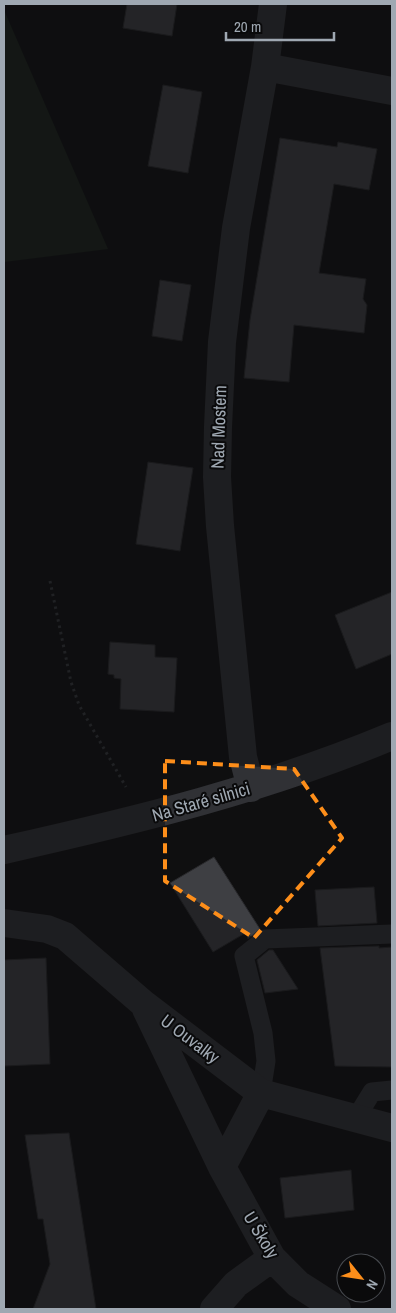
<svg xmlns="http://www.w3.org/2000/svg" width="396" height="1313" viewBox="0 0 396 1313" font-family="'Archivo Narrow',sans-serif">
  <style>
    .green { fill: #1b231b }
    .building { fill: #3e3f43; stroke: #29292c }
    .lines { fill: none; stroke-linecap: round; stroke-linejoin: round }
    .path { stroke: #35383c; stroke-width: 3; stroke-dasharray: 2.5 4; stroke-linecap: butt }
    .lane { stroke: #303135; stroke-width: 19 }
    .street { stroke: #303135; stroke-width: 28 }
    .marked { fill: none; stroke: #fd8e1a; stroke-width: 4; stroke-dasharray: 10 6; stroke-linejoin: round }
    .labels { text-anchor: middle; stroke-width: 4; stroke-linejoin: round; paint-order: stroke }
    .street-label { font-size: 18px; fill: #9fa8b2; stroke: #0a0a0b }
  </style>
  <rect width="100%" height="100%" fill="#0f0f10"/>
  <!-- green -->
  <path class="green" d="M 4,10 L 108,249 L 4,262 Z"/>
  <!-- building -->
  <path class="building" d="M 127,4 L 177,4 L 172,36 L 123,28 Z
    M 163,85 L 202,92 L 188,173 L 148,166 Z
    M 280,138 L 337,147 L 338,142 L 377,149 L 369,190 L 334,184 L 319,273 L 366,279 L 363,299 L 367,305 L 364,333 L 294,325 L 289,382 L 244,378 L 250,320 Z
    M 160,280 L 191,285 L 182,341 L 152,336 Z
    M 148,462 L 193,468 L 180,551 L 136,544 Z
    M 392,592 L 392,654 L 356,669 L 335,615 Z
    M 110,642 L 155,645 L 155,657 L 177,658 L 174,712 L 120,709 L 121,679 L 114,678 L 114,675 L 108,674 Z
    M 214,857 L 260,929 L 248,939 L 247,932 L 213,952 L 170,883 Z
    M 374,887 L 377,923 L 318,926 L 315,890 Z
    M 379,946 L 379,948 L 392,947 L 392,1067 L 335,1066 L 320,948 Z
    M 269,950 L 273,950 L 298,989 L 265,993 L 257,960 Z
    M 46,958 L 50,1064 L 4,1066 L 4,960 Z
    M 69,1133 L 96,1309 L 33,1309 L 50,1264 L 43,1219 L 38,1219 L 25,1135 Z
    M 351,1170 L 354,1210 L 285,1218 L 280,1178 Z"/>
  <g class="lines">
    <!-- path -->
    <path class="path" d="M 50,581 L 71,682 L 79,705 L 126,787"/>
    <!-- lane -->
    <path class="lane" d="M 261,1093 L 266,1061 L 263,1033 L 244,956 L 265,939 L 392,934
      M 356,1118 L 372,1092 L 392,1090"/>
    <!-- street -->
    <path class="street" d="M 265,67 L 392,91
      M 251,788 L 243,757 L 220,526 L 217,477 L 218,427 L 222,342 L 236,228 L 265,67 L 273,4
      M 4,850 C 138,820 265,789 392,736
      M 4,923 L 47,929 L 65,936 L 145,1005 L 261,1093 L 392,1128
      M 146,1009 L 222,1167 L 272,1258 L 298,1284 L 337,1309
      M 222,1167 L 261,1093
      M 214,1309 L 236,1284 L 272,1258"/>
  </g>
  <!-- marked area -->
  <path d="M0 0H396V1313H0ZM 165,761 L 294,769 L 342,838 L 254,938 L 165,881 Z" fill="#0f0f10" fill-opacity=".55" fill-rule="evenodd"/>
  <path class="marked" d="M 165,761 L 294,769 L 342,838 L 254,938 L 165,881 Z"/>
  <g class="labels">
    <!-- street labels -->
    <g class="street-label">
      <text transform="translate(219 427) rotate(-88)" y="6">Nad Mostem</text>
      <text transform="translate(201 802) rotate(-16)" y="6">Na Staré silnici</text>
      <text transform="translate(190 1039) rotate(37)" y="6">U Ouvalky</text>
      <text transform="translate(261 1235) rotate(59)" y="6">U Školy</text>
    </g>
  </g>
  <!-- border -->
  <rect width="396" height="1313" fill="none" stroke="#9fa8b2" stroke-width="10"/>
  <!-- north arrow -->
  <g transform="translate(361 1278) rotate(120)"><circle r="24" fill="#0a0a0b" stroke="#46494e"/>
  <path d="M0-4L9 19L0 12L-9 19Z" fill="#fd8e1a"/>
  <text y="-8" font-size="14" font-weight="bold" text-anchor="middle" fill="#9fa8b2">N</text>
  </g>
  <!-- scale -->
  <path d="M226 32v8h108v-8" fill="none" stroke="#9fa8b2" stroke-width="2.5"/>
  <text x="234" y="32" font-size="15" fill="#9fa8b2" stroke="#0a0a0b" stroke-width="4" paint-order="stroke">20 m</text>
</svg>
